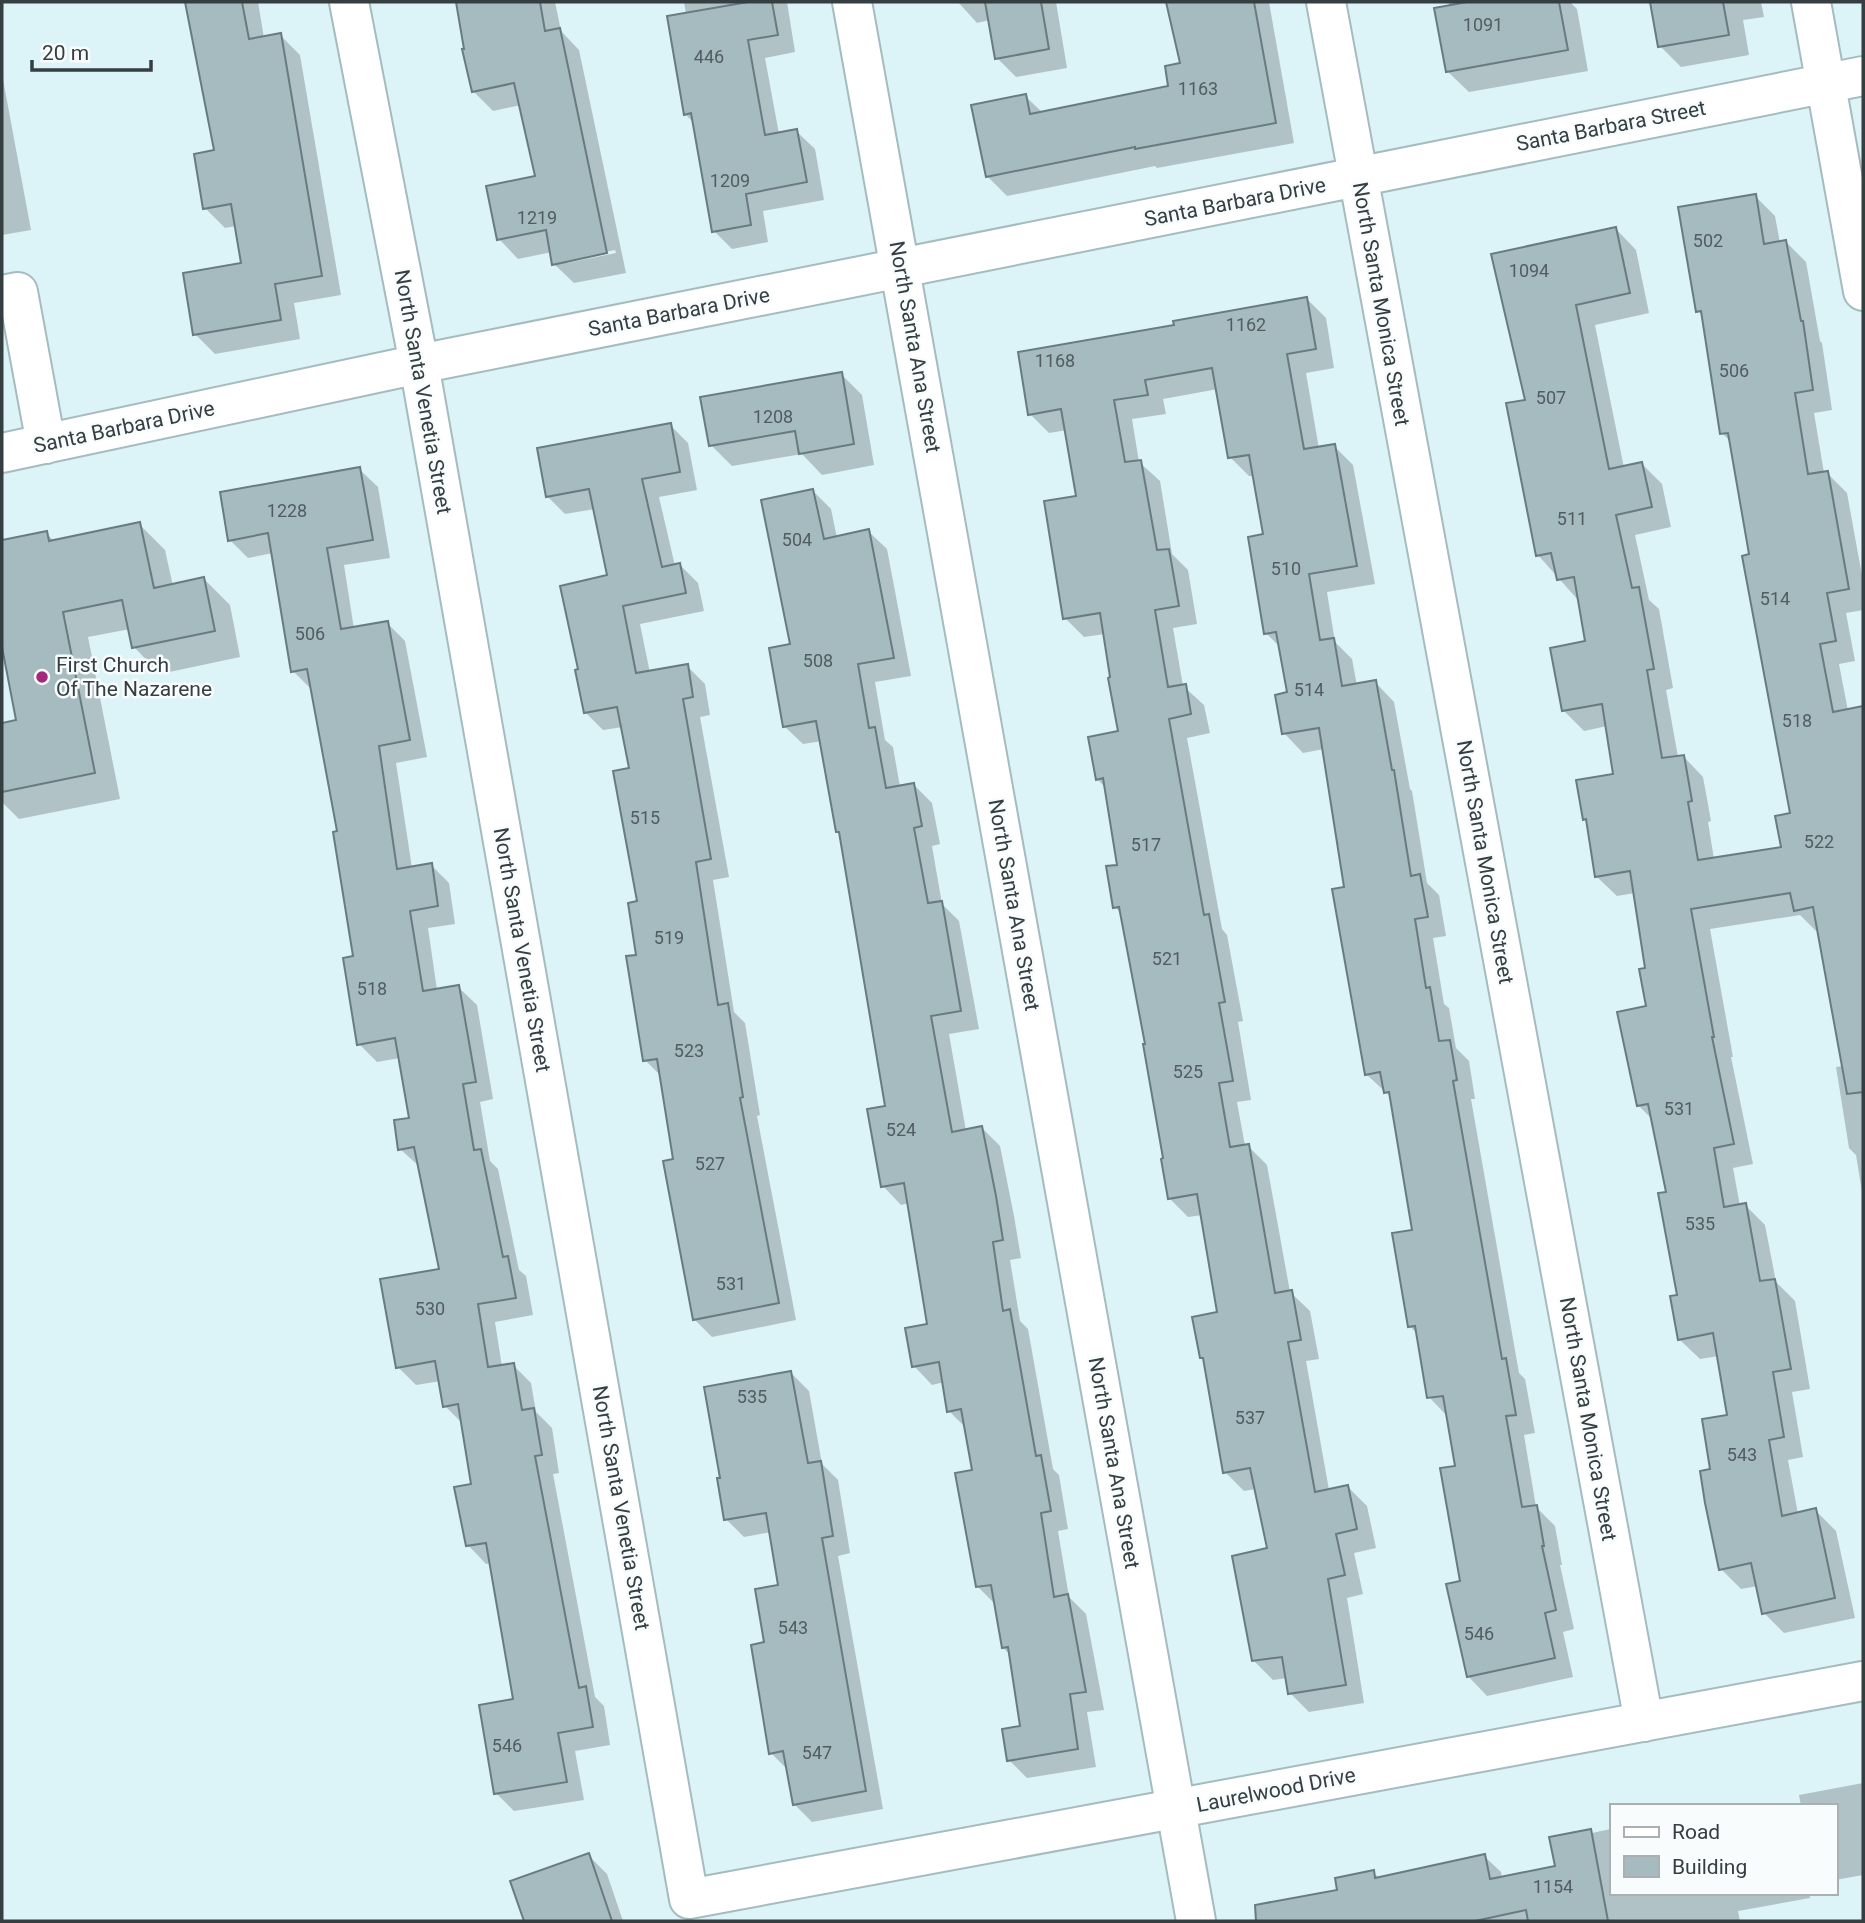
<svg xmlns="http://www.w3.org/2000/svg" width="1865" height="1923" viewBox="0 0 1865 1923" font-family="Roboto,sans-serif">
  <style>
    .shadow { fill: #0003; fill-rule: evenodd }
    .building { fill: #a5bbc0; stroke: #687c80; stroke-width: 2 }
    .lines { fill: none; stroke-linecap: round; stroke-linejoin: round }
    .minor-casing { stroke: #a6bbc0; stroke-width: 42 }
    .minor { stroke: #fff; stroke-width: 38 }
    .poi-dot { fill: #a5287a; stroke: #f8fcfd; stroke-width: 2.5 }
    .labels { text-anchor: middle; stroke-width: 5; stroke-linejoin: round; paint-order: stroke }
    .number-label { font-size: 18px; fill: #515d60 }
    .street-label { font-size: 21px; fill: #353e40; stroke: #f8fcfd }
    .poi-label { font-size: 21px; fill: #353e40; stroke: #f8fcfd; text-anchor: start }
  </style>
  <rect width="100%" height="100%" fill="#dcf3f8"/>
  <!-- shadow -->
  <path class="shadow" d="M 187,2 L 258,2 L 264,38 L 280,35 L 300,55 L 341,295 L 294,303 L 300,339 L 215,354 L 195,334 L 243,264 L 236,226 L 225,228 L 205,208 L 216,151 Z
    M 457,2 L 555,2 L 561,31 L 579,50 L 626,273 L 574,283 L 554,264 L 552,252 L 518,259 L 499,239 L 537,178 L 521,105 L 493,111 L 473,91 ZM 615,250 L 616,253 L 567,263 L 567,260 Z
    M 684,2 L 787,2 L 795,52 L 765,58 L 779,134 L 796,131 L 815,149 L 824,200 L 763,211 L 768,242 L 732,249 L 714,231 L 694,123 L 685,114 L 686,14 Z
    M 958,2 L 1056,2 L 1067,68 L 1016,77 L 997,58 L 990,20 L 977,23 Z
    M 1168,2 L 1269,2 L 1294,143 L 1157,168 L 1155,166 L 1007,196 L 987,176 L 1025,96 L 1043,113 L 1170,88 L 1182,65 Z
    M 1449,2 L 1570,2 L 1577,9 L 1588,71 L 1469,92 L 1447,71 Z
    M 1646,2 L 1761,2 L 1764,17 L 1743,20 L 1749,55 L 1681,67 L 1660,46 L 1653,5 Z
    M 2,74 L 31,230 L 2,235 Z
    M 1755,196 L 1775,216 L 1780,243 L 1786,242 L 1806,262 L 1820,341 L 1822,343 L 1832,410 L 1814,413 L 1824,473 L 1827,473 L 1847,493 L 1863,581 L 1863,610 L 1846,613 L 1855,661 L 1839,664 L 1848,711 L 1863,707 L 1863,1198 L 1856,1155 L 1849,1148 L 1836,1067 L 1844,1066 L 1819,930 L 1816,931 L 1800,915 L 1710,929 L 1733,1057 L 1731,1057 L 1753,1164 L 1733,1168 L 1740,1206 L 1745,1205 L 1765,1225 L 1776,1282 L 1795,1301 L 1810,1389 L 1792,1392 L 1803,1457 L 1788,1460 L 1798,1514 L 1815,1510 L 1836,1531 L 1855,1618 L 1784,1633 L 1764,1613 L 1758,1586 L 1741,1589 L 1721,1569 L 1712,1470 L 1729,1416 L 1719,1356 L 1700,1359 L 1679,1339 L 1679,1297 L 1668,1193 L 1653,1120 L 1639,1106 L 1648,1008 L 1647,969 L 1635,893 L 1617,896 L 1596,876 L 1588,823 L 1584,819 L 1615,775 L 1607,726 L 1584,731 L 1563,710 L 1587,642 L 1578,600 L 1538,555 L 1527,401 L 1494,256 L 1616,229 L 1636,250 L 1649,313 L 1595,325 L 1624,468 L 1642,464 L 1662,484 L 1671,527 L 1635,535 L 1649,600 L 1659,609 L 1673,688 L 1666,690 L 1678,757 L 1683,756 L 1703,777 L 1711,821 L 1708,822 L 1714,859 L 1783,849 L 1792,814 L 1732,443 L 1722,433 L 1704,317 L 1698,311 Z
    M 1307,299 L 1326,318 L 1334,368 L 1306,373 L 1319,449 L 1334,446 L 1353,465 L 1375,584 L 1327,592 L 1335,642 L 1352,659 L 1357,686 L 1375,682 L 1394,702 L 1410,789 L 1412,791 L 1427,883 L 1439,895 L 1446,936 L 1433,938 L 1444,1004 L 1449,1008 L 1456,1048 L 1469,1061 L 1475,1099 L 1471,1099 L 1519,1373 L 1525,1379 L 1535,1433 L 1524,1435 L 1536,1507 L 1555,1526 L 1562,1565 L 1560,1565 L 1574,1629 L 1563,1632 L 1573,1677 L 1487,1696 L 1468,1676 L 1457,1467 L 1448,1417 L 1429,1397 L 1418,1335 L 1410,1326 L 1414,1231 L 1392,1098 L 1366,1074 L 1346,889 L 1324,749 L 1303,753 L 1284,733 L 1289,694 L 1281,648 L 1266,633 L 1265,536 L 1254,476 L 1249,476 L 1230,457 L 1218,389 L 1163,399 L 1166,414 L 1132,419 L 1139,462 L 1160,481 L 1172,554 L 1188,570 L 1197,624 L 1173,628 L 1183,686 L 1204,705 L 1210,733 L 1187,738 L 1222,929 L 1227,935 L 1243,1021 L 1238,1022 L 1251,1100 L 1237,1102 L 1245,1146 L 1248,1146 L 1267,1165 L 1290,1292 L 1310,1311 L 1319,1359 L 1306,1361 L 1329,1490 L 1348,1487 L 1367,1506 L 1376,1548 L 1354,1553 L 1363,1594 L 1347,1598 L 1364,1703 L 1309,1712 L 1290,1693 L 1287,1678 L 1273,1680 L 1254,1661 L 1269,1549 L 1256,1489 L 1244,1491 L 1225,1472 L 1206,1362 L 1201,1357 L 1219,1313 L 1202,1215 L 1188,1217 L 1169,1198 L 1147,1046 L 1122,914 L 1115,907 L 1119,866 L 1106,788 L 1097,779 L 1121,733 L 1105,634 L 1084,637 L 1065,618 L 1078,498 L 1067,430 L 1049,433 L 1030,414 L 1176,327 Z
    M 841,374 L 862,395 L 874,465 L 822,475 L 802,454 L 732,466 L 711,445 Z
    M 670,425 L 688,443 L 697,490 L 659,497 L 675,566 L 680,565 L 698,583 L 704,611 L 640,624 L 650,673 L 687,666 L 705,684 L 710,715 L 700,717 L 729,877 L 713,880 L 734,1012 L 745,1023 L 760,1115 L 757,1116 L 796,1320 L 712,1337 L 694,1319 L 675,1161 L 662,1077 L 645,1060 L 638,956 L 639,903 L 631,770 L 623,727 L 603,730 L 585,712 L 610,577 L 595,509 L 565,514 L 547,496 Z
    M 359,469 L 378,487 L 390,558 L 344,565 L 354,629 L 387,623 L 405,641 L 427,757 L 396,763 L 412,868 L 431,865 L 449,883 L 455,924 L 428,928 L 437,990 L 458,987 L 477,1005 L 493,1099 L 480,1102 L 490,1161 L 498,1169 L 519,1270 L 526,1276 L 533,1315 L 495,1322 L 502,1367 L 513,1365 L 531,1383 L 536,1412 L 552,1428 L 559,1473 L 553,1474 L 595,1697 L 604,1706 L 610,1745 L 575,1751 L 584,1800 L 514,1811 L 496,1793 L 515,1700 L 491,1563 L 486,1564 L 468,1545 L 473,1485 L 463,1424 L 445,1406 L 441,1381 L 416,1385 L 398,1367 L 441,1270 L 420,1167 L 400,1149 L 411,1119 L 400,1058 L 377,1062 L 359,1044 L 355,957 L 339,832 L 311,689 L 293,671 L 273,553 L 248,558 L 230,540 Z
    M 813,491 L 831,509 L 837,538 L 868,531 L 887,549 L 911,676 L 875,682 L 885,740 L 893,747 L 900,787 L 914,785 L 932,803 L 940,844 L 932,846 L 942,904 L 959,921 L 979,1029 L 949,1034 L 966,1131 L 982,1128 L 1000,1146 L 1014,1216 L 1021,1258 L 1010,1260 L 1020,1321 L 1028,1329 L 1053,1469 L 1059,1475 L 1068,1529 L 1058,1531 L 1069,1597 L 1086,1614 L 1104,1710 L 1087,1712 L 1096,1767 L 1027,1778 L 1009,1760 L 1022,1727 L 1012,1656 L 1003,1648 L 996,1605 L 977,1586 L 974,1472 L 967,1429 L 949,1411 L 944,1382 L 932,1385 L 914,1366 L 929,1326 L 909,1203 L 901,1205 L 883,1186 L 887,1108 L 842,835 L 838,831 L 822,741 L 803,744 L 784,726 L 792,645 Z
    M 139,524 L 165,550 L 173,586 L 204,579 L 230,605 L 240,657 L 160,674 L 134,647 L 130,629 L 88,637 L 120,799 L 19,819 L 2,802 L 2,725 L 18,721 L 2,638 L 2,542 L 46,533 L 55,542 Z
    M 791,1373 L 809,1391 L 822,1464 L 838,1480 L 850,1553 L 838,1556 L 883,1809 L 812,1822 L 794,1804 L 788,1770 L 771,1753 L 766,1644 L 780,1587 L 771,1532 L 744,1537 L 726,1519 Z
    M 1863,1783 L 1863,1875 L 1835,1880 L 1835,1806 L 1801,1806 L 1799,1795 Z
    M 1611,1829 L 1611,1893 L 1809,1893 L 1810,1898 L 1738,1911 L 1740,1921 L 1288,1921 L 1284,1901 L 1339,1891 L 1373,1872 L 1380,1879 L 1484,1856 L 1501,1872 L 1502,1878 L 1557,1868 L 1590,1831 L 1592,1833 Z
    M 588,1855 L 607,1874 L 623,1921 L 526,1921 L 512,1882 Z"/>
  <!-- building -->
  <path class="building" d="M 185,2 L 242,2 L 249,39 L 281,33 L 322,276 L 275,284 L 281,320 L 193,335 L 183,273 L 241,263 L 231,204 L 203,209 L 194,154 L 214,150 Z
    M 456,2 L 540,2 L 545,31 L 560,28 L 607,253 L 552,265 L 546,230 L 497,240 L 486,186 L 535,176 L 514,83 L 472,92 L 462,49 L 464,49 Z
    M 748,2 L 772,2 L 778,35 L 748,40 L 765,135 L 797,129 L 807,182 L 746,194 L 751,225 L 712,232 L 691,113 L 684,115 L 667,16 Z
    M 985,2 L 1041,2 L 1049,49 L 995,59 Z
    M 1166,2 L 1254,2 L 1276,123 L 1135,149 L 1135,147 L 986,177 L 971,105 L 1026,94 L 1030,114 L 1168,86 L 1165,66 L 1180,63 Z
    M 1467,2 L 1559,2 L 1568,50 L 1446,72 L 1434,8 Z
    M 1650,2 L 1723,2 L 1729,35 L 1658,47 Z
    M 1756,194 L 1764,244 L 1786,240 L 1801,321 L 1803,321 L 1813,390 L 1795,393 L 1808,474 L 1828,471 L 1849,589 L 1827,593 L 1836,641 L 1820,644 L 1833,712 L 1863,706 L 1863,1092 L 1847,1094 L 1813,907 L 1794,911 L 1790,893 L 1691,909 L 1714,1037 L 1712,1037 L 1734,1144 L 1714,1148 L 1724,1207 L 1746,1203 L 1760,1281 L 1775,1279 L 1791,1369 L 1773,1372 L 1784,1437 L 1769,1440 L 1782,1516 L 1816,1508 L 1835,1598 L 1762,1614 L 1751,1563 L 1719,1570 L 1705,1503 L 1700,1471 L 1710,1469 L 1702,1419 L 1727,1415 L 1713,1333 L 1678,1340 L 1670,1296 L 1677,1295 L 1658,1193 L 1666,1192 L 1648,1104 L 1637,1106 L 1617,1012 L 1646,1006 L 1639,969 L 1645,968 L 1630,871 L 1595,877 L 1586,819 L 1583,820 L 1576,780 L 1613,774 L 1602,704 L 1562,711 L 1550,648 L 1585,641 L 1574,577 L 1557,580 L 1551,553 L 1536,556 L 1506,403 L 1525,400 L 1491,254 L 1616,227 L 1630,293 L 1576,305 L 1609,469 L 1642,462 L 1652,507 L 1616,515 L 1632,588 L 1639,587 L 1654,669 L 1647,670 L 1662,758 L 1684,755 L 1692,801 L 1688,802 L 1698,860 L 1781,847 L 1775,816 L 1790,813 L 1742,556 L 1749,554 L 1728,433 L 1720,434 L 1701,311 L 1696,312 L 1678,207 Z
    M 1307,297 L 1316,349 L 1287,354 L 1304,449 L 1335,444 L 1357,566 L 1309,574 L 1320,640 L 1334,638 L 1342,686 L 1376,680 L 1392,770 L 1394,770 L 1411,876 L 1420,874 L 1428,917 L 1415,919 L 1426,988 L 1430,987 L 1439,1041 L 1450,1040 L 1457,1080 L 1453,1081 L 1502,1359 L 1506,1358 L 1516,1415 L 1506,1416 L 1522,1507 L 1537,1505 L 1544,1546 L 1542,1546 L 1556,1610 L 1545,1613 L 1555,1658 L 1467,1677 L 1446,1584 L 1460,1581 L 1440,1468 L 1455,1466 L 1443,1396 L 1427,1398 L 1415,1326 L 1408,1327 L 1392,1233 L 1412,1230 L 1389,1092 L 1384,1093 L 1380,1072 L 1365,1075 L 1332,889 L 1344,887 L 1319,728 L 1282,734 L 1275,695 L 1287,692 L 1276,632 L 1264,634 L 1248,537 L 1263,534 L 1249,455 L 1228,458 L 1212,368 L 1145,380 L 1148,395 L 1114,400 L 1125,462 L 1141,460 L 1157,550 L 1169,549 L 1179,606 L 1155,610 L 1168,687 L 1186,684 L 1191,714 L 1169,719 L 1204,915 L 1209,914 L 1225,1002 L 1219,1003 L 1233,1081 L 1219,1083 L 1230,1147 L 1249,1144 L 1275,1293 L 1292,1290 L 1301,1340 L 1288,1342 L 1315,1492 L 1348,1485 L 1357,1529 L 1336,1534 L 1345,1575 L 1328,1579 L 1346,1685 L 1288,1694 L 1282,1657 L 1252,1661 L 1232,1556 L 1267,1548 L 1250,1468 L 1223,1473 L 1203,1358 L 1200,1358 L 1192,1317 L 1217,1312 L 1197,1194 L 1168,1199 L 1161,1159 L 1163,1158 L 1143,1044 L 1145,1044 L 1119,907 L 1113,908 L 1106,866 L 1117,865 L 1103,778 L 1096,780 L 1088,737 L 1118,731 L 1108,678 L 1110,677 L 1100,613 L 1063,619 L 1044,501 L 1076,496 L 1061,409 L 1028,415 L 1018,352 L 1174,325 L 1173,321 Z
    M 842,372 L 854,444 L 799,454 L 795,431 L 709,446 L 700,397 Z
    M 671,423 L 680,472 L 642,479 L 662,567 L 680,563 L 686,593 L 623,606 L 636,673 L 688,664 L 693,697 L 683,699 L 711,859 L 696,862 L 718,1005 L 728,1003 L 743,1097 L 740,1098 L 779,1303 L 693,1320 L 663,1161 L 673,1159 L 657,1059 L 643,1061 L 626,956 L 636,955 L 628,903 L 637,901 L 613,771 L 629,768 L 617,707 L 584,713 L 575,670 L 578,669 L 560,586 L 607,575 L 589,489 L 546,497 L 537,448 Z
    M 360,467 L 373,540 L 327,548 L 341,629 L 388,621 L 410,740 L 379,746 L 397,869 L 432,863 L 438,906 L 410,911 L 423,991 L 459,985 L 476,1082 L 463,1084 L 474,1150 L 481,1149 L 503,1257 L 508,1256 L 516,1298 L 478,1304 L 488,1367 L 514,1363 L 522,1410 L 534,1408 L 542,1455 L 535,1456 L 579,1688 L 586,1686 L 593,1727 L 558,1733 L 567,1782 L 494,1794 L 479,1705 L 513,1699 L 486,1543 L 466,1546 L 454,1487 L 471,1484 L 458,1404 L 443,1407 L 435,1361 L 396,1368 L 380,1279 L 439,1269 L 414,1147 L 398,1150 L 394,1120 L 409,1118 L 395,1038 L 357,1045 L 343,958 L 353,956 L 333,832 L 337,831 L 307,669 L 291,672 L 268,533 L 228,541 L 220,492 Z
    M 813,489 L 824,539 L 869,529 L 894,658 L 858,664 L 869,728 L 875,727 L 886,788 L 914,783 L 922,826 L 914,828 L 928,903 L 942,901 L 961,1011 L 931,1016 L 952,1132 L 982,1126 L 996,1196 L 1003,1240 L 993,1242 L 1003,1311 L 1010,1309 L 1036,1456 L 1041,1455 L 1051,1511 L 1041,1513 L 1054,1597 L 1068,1594 L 1086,1692 L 1070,1694 L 1078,1749 L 1007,1761 L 1002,1729 L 1020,1726 L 1008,1647 L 1002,1648 L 991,1585 L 976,1587 L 955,1473 L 972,1470 L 961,1409 L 947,1412 L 939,1362 L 912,1367 L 905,1328 L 927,1324 L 904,1183 L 881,1187 L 867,1109 L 885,1106 L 839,832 L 836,832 L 816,721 L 783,727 L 769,648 L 790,644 L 761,500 Z
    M 140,522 L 154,588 L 204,577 L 215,631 L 132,648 L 122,600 L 63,612 L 95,773 L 2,792 L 2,723 L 16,720 L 2,647 L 2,540 L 47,531 L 49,541 Z
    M 791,1371 L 808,1463 L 821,1461 L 833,1536 L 822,1538 L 866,1791 L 793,1805 L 783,1751 L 769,1754 L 751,1645 L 764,1642 L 755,1589 L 778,1585 L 766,1513 L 724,1520 L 717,1478 L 720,1478 L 704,1387 Z
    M 1591,1829 L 1608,1921 L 1528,1921 L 1526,1910 L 1475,1921 L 1256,1921 L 1255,1905 L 1337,1890 L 1335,1878 L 1374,1870 L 1375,1878 L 1485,1854 L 1490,1879 L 1555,1866 L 1549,1837 Z
    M 589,1853 L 612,1921 L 524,1921 L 510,1881 Z"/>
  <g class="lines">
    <!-- minor casing -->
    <g class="minor-casing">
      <path id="minor" d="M 349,2 L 419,364 L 689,1899 L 1863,1681
        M 852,2 L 1196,1921
        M 1326,2 L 1644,1722
        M 1811,2 L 1863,291
        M 2,295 L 18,292 L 46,444
        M 2,453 L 419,364 L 1863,76"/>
    </g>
    <!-- minor -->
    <use href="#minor" class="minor"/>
  </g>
  <!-- markers -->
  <circle class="poi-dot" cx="42" cy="677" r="7"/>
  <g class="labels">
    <!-- number labels -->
    <g class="number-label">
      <text x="1483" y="31">1091</text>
      <text x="709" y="63">446</text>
      <text x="1198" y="95">1163</text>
      <text x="730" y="187">1209</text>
      <text x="537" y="224">1219</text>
      <text x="1708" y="247">502</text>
      <text x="1529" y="277">1094</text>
      <text x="1246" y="331">1162</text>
      <text x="1055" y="367">1168</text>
      <text x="1734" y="377">506</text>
      <text x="1551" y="404">507</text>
      <text x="773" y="423">1208</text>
      <text x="287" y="517">1228</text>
      <text x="1572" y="525">511</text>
      <text x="797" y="546">504</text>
      <text x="1286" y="575">510</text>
      <text x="1775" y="605">514</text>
      <text x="310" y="640">506</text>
      <text x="818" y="667">508</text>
      <text x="1309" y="696">514</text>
      <text x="1797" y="727">518</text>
      <text x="645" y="824">515</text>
      <text x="1819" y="848">522</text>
      <text x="1146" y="851">517</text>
      <text x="669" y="944">519</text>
      <text x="1167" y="965">521</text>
      <text x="372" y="995">518</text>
      <text x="689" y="1057">523</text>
      <text x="1188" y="1078">525</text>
      <text x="1679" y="1115">531</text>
      <text x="901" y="1136">524</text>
      <text x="710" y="1170">527</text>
      <text x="1700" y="1230">535</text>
      <text x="731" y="1290">531</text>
      <text x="430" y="1315">530</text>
      <text x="752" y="1403">535</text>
      <text x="1250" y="1424">537</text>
      <text x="1742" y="1461">543</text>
      <text x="793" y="1634">543</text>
      <text x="1479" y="1640">546</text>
      <text x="507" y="1752">546</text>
      <text x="817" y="1759">547</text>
      <text x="1553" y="1893">1154</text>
    </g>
    <!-- street labels -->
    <g class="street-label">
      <text transform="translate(1611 126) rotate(-11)" y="7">Santa Barbara Street</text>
      <text transform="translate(1235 202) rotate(-11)" y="7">Santa Barbara Drive</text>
      <text transform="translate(1381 304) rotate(80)" y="7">North Santa Monica Street</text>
      <text transform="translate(679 312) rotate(-11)" y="7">Santa Barbara Drive</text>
      <text transform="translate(915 347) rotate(80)" y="7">North Santa Ana Street</text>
      <text transform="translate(423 392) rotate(80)" y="7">North Santa Venetia Street</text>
      <text transform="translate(124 427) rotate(-12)" y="7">Santa Barbara Drive</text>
      <text transform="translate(1485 862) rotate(80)" y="7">North Santa Monica Street</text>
      <text transform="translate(1014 905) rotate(80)" y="7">North Santa Ana Street</text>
      <text transform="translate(522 950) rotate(80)" y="7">North Santa Venetia Street</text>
      <text transform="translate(1588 1419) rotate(80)" y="7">North Santa Monica Street</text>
      <text transform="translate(1114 1463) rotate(80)" y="7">North Santa Ana Street</text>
      <text transform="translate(621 1508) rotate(80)" y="7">North Santa Venetia Street</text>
      <text transform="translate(1276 1790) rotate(-11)" y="7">Laurelwood Drive</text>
    </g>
    <!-- poi labels -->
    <g class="poi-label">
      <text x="56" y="672">First Church<tspan x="56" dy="24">Of The Nazarene</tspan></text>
    </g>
  </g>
  <!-- border -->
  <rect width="1865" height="1923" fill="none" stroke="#353e40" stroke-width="7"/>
  <!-- legend -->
  <rect x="1610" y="1804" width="228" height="91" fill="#f8fcfd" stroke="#aab0b1" stroke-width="2"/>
  <rect x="1624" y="1827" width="35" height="10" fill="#ffffff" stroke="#aab0b1" stroke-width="2"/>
  <text x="1672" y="1839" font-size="21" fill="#353e40">Road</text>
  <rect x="1624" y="1856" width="35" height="21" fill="#a5bbc0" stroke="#aab0b1" stroke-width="2"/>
  <text x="1672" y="1874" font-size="21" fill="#353e40">Building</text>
  <!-- scale -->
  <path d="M32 60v10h119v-10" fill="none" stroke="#353e40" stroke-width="3.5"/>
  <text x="42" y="60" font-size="21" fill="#353e40" stroke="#f8fcfd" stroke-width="5" paint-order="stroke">20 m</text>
</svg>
